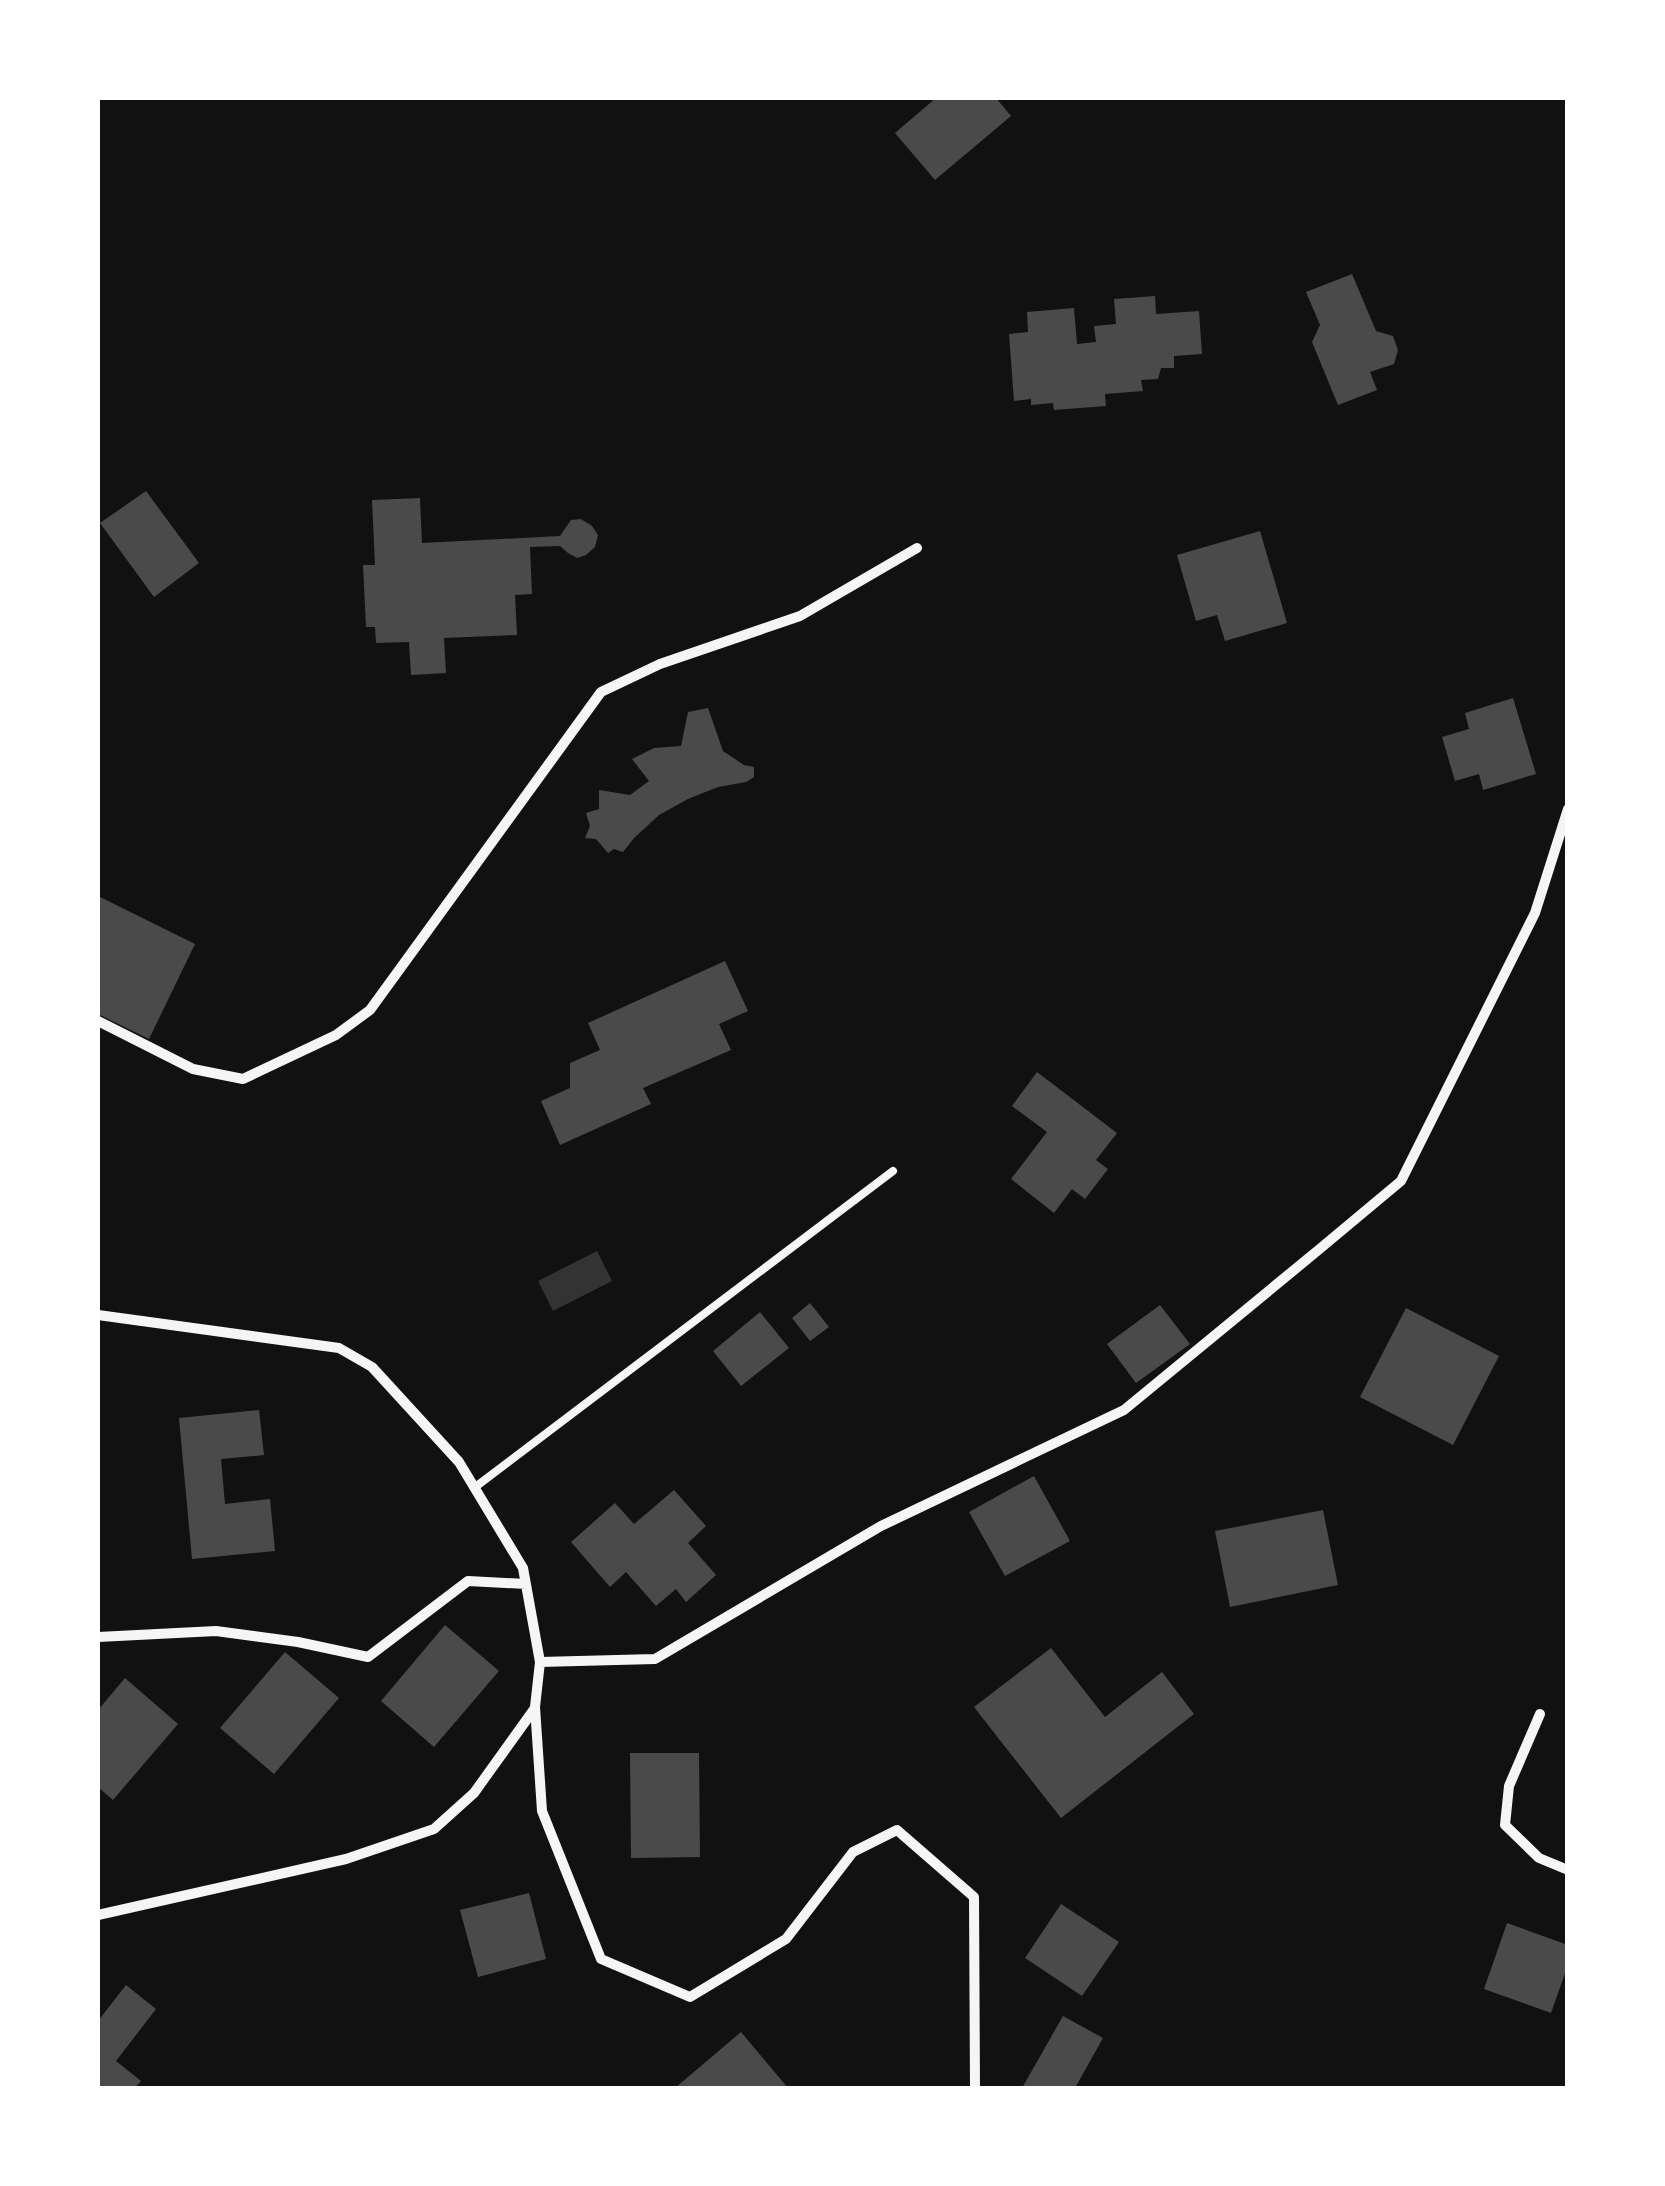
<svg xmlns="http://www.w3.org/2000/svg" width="1665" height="2186" viewBox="0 0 1665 2186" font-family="'Source Sans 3',sans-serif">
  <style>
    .water { fill: #333 }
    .building { fill: #4a4a4a }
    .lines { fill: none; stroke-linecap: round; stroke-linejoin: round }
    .service { stroke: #f5f5f5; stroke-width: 8 }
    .minor { stroke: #f5f5f5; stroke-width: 10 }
  </style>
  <rect width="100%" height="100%" fill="#111"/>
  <!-- water -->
  <path class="water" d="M 597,1251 L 612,1281 L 553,1311 L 538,1281 Z"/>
  <!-- building -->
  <path class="building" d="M 936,98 L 996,98 L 1011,116 L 935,180 L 895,133 Z
    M 1352,274 L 1376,331 L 1393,336 L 1398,350 L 1394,364 L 1370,372 L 1377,390 L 1338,405 L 1312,342 L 1320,325 L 1306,292 Z
    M 1155,296 L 1156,314 L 1199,311 L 1202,354 L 1174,356 L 1174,368 L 1161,368 L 1158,379 L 1141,380 L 1143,391 L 1105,394 L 1106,406 L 1054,410 L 1053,403 L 1031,405 L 1031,399 L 1014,401 L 1009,334 L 1028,332 L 1027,312 L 1074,308 L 1077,344 L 1096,342 L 1094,326 L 1116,324 L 1114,299 Z
    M 146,491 L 199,563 L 154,597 L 100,523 Z
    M 420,498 L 422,543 L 560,536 L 571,520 L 581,519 L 592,526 L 598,535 L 595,547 L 586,555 L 577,558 L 568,553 L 560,546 L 530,547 L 532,594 L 515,595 L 517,635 L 444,638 L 446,673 L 411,675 L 409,642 L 376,643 L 375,627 L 366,627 L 363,565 L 375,565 L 372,500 Z
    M 1260,531 L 1287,623 L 1225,641 L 1217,615 L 1196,621 L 1177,555 Z
    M 1513,698 L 1536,774 L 1483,790 L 1479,774 L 1455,781 L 1442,737 L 1469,729 L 1465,713 Z
    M 708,708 L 723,751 L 744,765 L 754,767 L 754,777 L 746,782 L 718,787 L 688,799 L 659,815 L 634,838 L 623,852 L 614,849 L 608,853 L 596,839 L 585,838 L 590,826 L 586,813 L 599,809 L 599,790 L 630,795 L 649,781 L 632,759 L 654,748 L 681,746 L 688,712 Z
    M 98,896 L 195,944 L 149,1039 L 98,1014 Z
    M 725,961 L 748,1011 L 719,1024 L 731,1050 L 643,1088 L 651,1104 L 560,1145 L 541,1101 L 570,1088 L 570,1063 L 600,1050 L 588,1023 Z
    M 1037,1072 L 1117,1133 L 1096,1160 L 1108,1169 L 1085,1199 L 1072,1189 L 1054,1213 L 1011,1179 L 1047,1132 L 1012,1106 Z
    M 810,1303 L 829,1327 L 810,1341 L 792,1318 Z
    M 1160,1305 L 1190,1344 L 1136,1383 L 1107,1344 Z
    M 1406,1308 L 1499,1356 L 1453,1445 L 1360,1397 Z
    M 760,1312 L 789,1348 L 741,1386 L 713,1351 Z
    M 259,1410 L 264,1455 L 221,1459 L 225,1504 L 270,1499 L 275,1551 L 192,1559 L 179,1418 Z
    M 1034,1476 L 1070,1541 L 1005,1576 L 969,1512 Z
    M 674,1490 L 706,1526 L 688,1543 L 716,1575 L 686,1602 L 676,1589 L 656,1606 L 626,1572 L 610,1587 L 571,1542 L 615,1503 L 634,1524 Z
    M 1323,1510 L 1338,1585 L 1230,1607 L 1215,1531 Z
    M 445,1625 L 499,1671 L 434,1747 L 381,1701 Z
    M 1051,1648 L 1105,1717 L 1162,1672 L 1194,1714 L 1061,1818 L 974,1707 Z
    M 285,1652 L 339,1698 L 274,1774 L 220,1728 Z
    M 125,1678 L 178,1724 L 113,1800 L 98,1787 L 98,1710 Z
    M 630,1753 L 699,1753 L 700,1857 L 631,1858 Z
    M 529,1893 L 546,1959 L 478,1977 L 460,1910 Z
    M 1061,1904 L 1119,1942 L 1082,1996 L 1025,1958 Z
    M 1507,1923 L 1568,1945 L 1568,1965 L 1551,2013 L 1484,1989 Z
    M 126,1985 L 156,2009 L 116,2061 L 141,2081 L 135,2088 L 98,2088 L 98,2021 Z
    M 1063,2016 L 1103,2038 L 1075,2088 L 1022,2088 Z
    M 741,2032 L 788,2088 L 675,2088 Z"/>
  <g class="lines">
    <!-- service -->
    <path class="service" d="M 474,1488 L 893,1171"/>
    <!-- minor -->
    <path class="minor" d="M 98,1021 L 193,1069 L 243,1079 L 336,1035 L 370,1010 L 601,692 L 660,664 L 800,616 L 917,548
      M 98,1315 L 339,1348 L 372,1367 L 459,1462 L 523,1568 L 540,1662 L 655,1659 L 881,1526 L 1124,1410 L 1322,1247 L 1401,1181 L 1535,913 L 1568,809
      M 98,1637 L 216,1631 L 298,1642 L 368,1657 L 468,1581 L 526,1584
      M 540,1662 L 535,1707 L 542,1811 L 601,1959 L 690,1997 L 786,1939 L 853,1852 L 897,1830 L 974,1897 L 975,2088
      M 1540,1714 L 1509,1786 L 1505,1825 L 1539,1858 L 1568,1870
      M 98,1915 L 346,1859 L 434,1829 L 474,1793 L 535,1708"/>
  </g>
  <!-- border -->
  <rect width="1665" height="2186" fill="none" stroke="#ffffff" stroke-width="200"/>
</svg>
